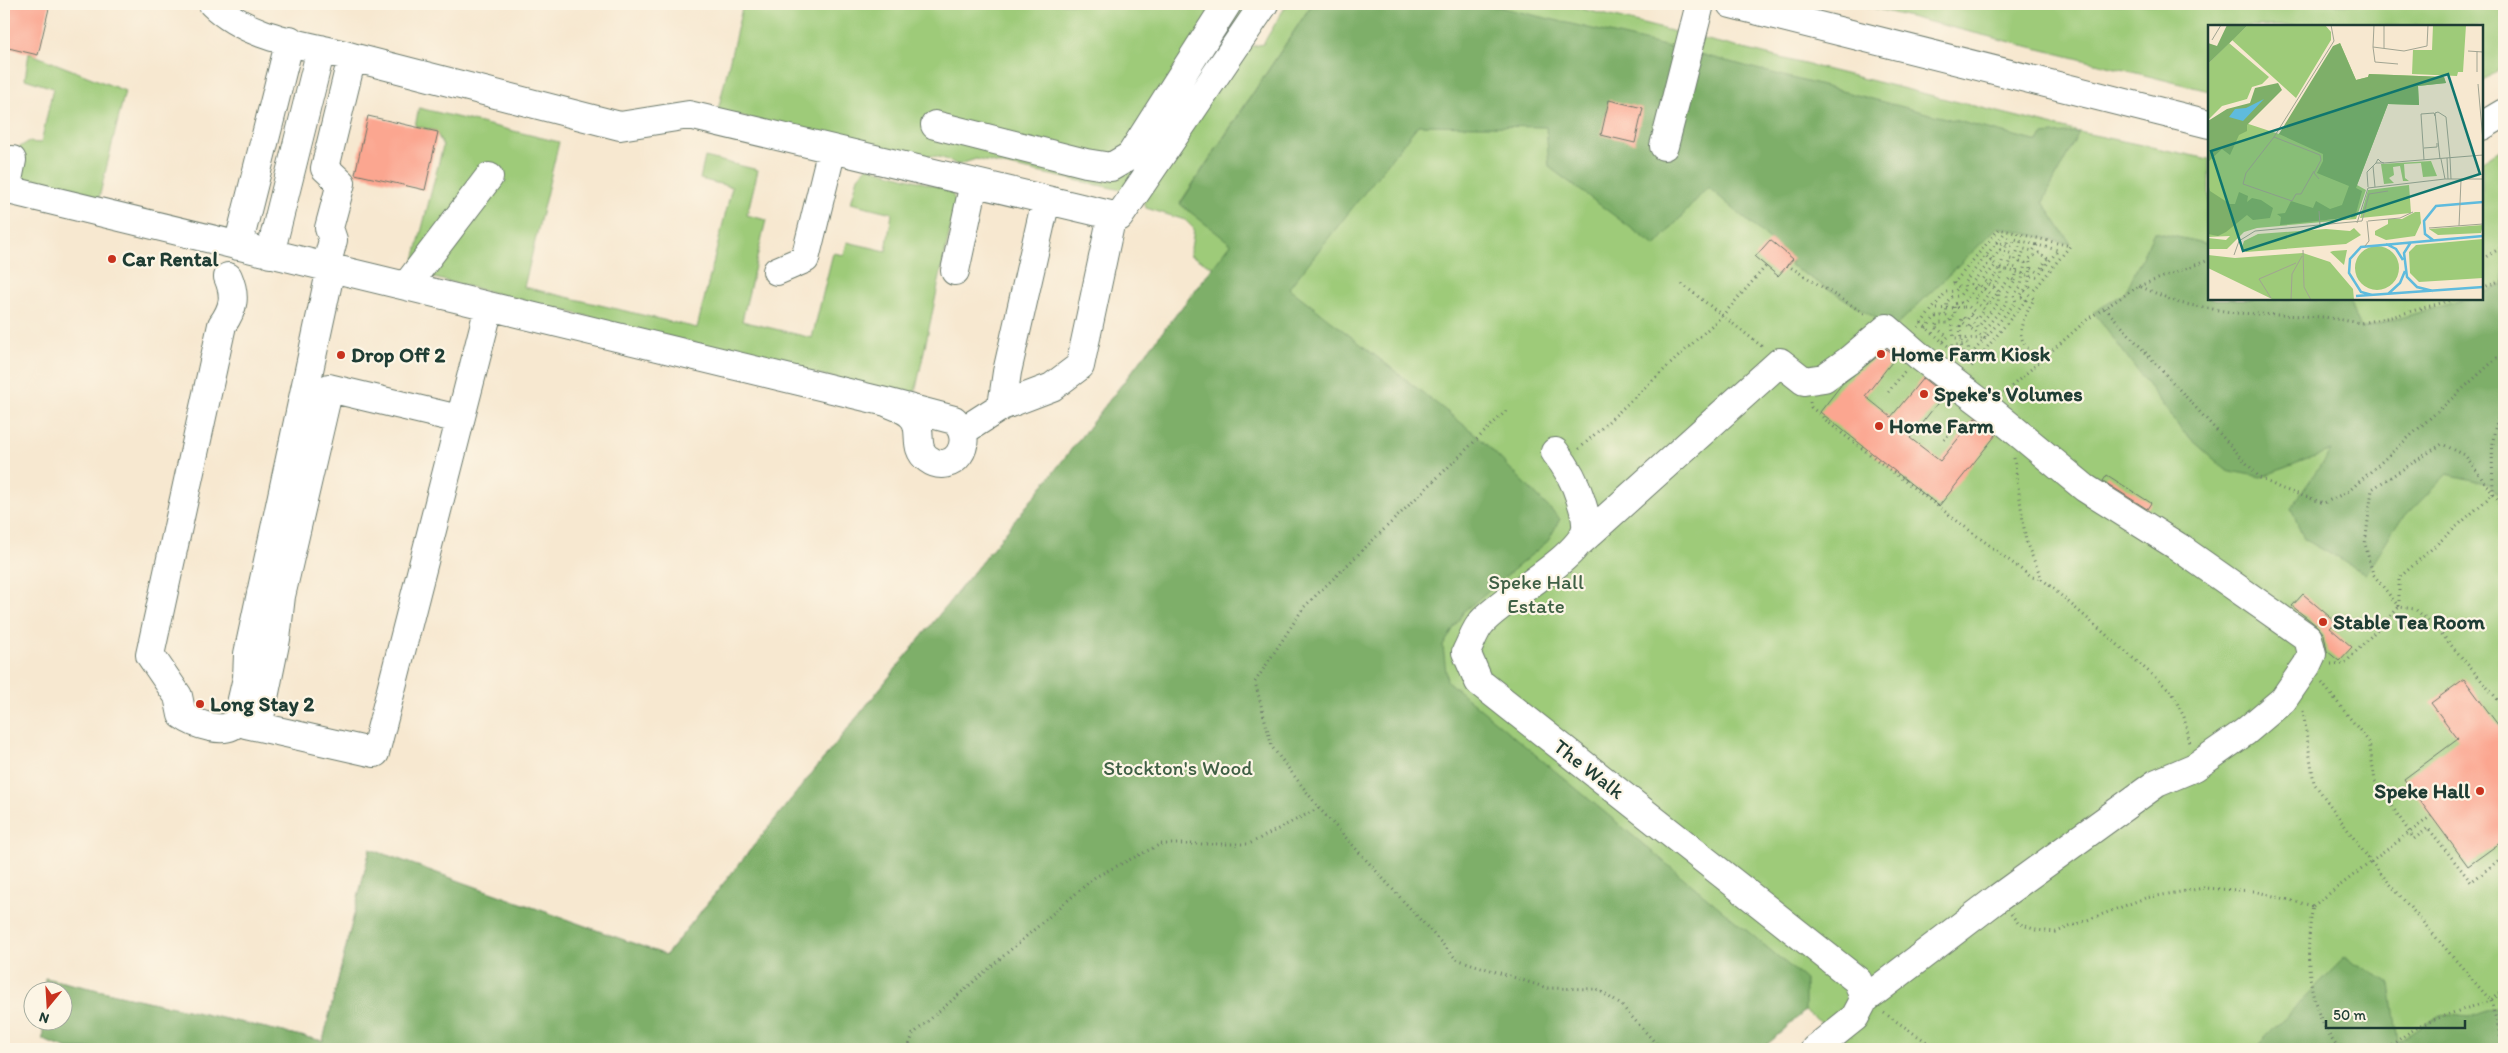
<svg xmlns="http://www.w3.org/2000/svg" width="2508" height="1053" viewBox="0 0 2508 1053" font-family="Itim,sans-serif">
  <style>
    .green { fill: #9ecb79; stroke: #5e8456 }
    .forest { fill: #7eaf69; stroke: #4e764e }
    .building { fill: #fba690 }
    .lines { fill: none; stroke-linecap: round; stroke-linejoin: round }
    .minor-casing { stroke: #6b796b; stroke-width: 30 }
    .path { stroke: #6b796b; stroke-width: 3; stroke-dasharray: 1 4; stroke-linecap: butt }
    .minor { stroke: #fff; stroke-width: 28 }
    .path-bridge { stroke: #6b796b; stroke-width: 3; stroke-dasharray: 1 4; stroke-linecap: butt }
    .poi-dot { fill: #c8321e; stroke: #fcf5e5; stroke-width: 2 }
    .labels { text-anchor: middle; stroke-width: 4.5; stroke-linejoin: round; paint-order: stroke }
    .poi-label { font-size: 21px; font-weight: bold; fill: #1f3d34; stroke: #fcf5e5; text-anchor: start }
    .park-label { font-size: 21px; fill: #3f6045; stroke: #fcf5e5 }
    .street-label { font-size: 21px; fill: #1f3d34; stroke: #fcf5e5 }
    .inset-river { fill: none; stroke: #5fbbdd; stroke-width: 2.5 }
    .inset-road { fill: none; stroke: #a1a492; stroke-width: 1 }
    .view { fill: #0f766e; fill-opacity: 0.15; stroke: #0f766e; stroke-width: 2.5 }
    .inset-edge { fill: none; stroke: #1f3d34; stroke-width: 2.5 }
  </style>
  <rect width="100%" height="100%" fill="#fcf5e5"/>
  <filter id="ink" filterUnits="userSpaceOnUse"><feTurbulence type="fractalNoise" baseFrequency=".02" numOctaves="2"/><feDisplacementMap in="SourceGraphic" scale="10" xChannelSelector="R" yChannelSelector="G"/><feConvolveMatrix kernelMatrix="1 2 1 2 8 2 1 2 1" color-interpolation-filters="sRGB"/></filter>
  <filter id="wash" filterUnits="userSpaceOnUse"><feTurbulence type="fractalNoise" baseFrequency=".0096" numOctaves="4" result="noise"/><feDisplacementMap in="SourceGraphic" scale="20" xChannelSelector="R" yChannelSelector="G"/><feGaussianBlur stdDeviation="1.12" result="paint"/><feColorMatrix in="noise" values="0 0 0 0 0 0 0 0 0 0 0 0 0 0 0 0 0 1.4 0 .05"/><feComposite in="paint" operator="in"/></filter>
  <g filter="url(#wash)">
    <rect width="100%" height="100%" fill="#f7e8d0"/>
    <!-- green -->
    <path class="green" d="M 743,4 L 1254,4 L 1126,191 L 976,159 L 957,165 C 943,156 928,153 912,159 L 718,110 Z
      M 1287,4 L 1312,4 L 1180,203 L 1390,46 L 2042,202 L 2042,135 L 2038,142 L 1480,4 L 1562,4 L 2079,132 L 2209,159 L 2209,299 L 2482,299 L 2482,160 L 2504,148 L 2504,1049 L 1858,1049 L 1805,1011 L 1762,1049 L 68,1049 L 43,1040 L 43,1021 L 62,1020 L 62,990 L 45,990 L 45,978 L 323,1041 L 370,849 L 666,955 L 1049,478 L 1213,267 L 1190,255 L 1194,229 L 1185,220 L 1146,208 L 1143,199 L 1244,48 L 1263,44 Z
      M 1857,4 L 2504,4 L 2504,62 L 2503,65 L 2482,82 L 2482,26 L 2209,26 L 2209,91 Z
      M 29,53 L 125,91 L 99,198 L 22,179 L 9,149 L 18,148 L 28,142 L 41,143 L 53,88 L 25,79 Z
      M 419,108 L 559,142 L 524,287 L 697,328 L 732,187 L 700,179 L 705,157 L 758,170 L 747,215 L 766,220 L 742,321 L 812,338 L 833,253 L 844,255 L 847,242 L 886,251 L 892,213 L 851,203 L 858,177 L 867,167 L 950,190 L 956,202 L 914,398 L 426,276 L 413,264 L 443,146 L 436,131 L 415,126 Z"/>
    <!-- forest -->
    <path class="forest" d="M 1312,4 L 1486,4 L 1699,54 L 2038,142 L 2042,135 L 2079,132 L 2043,202 L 2071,244 L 1998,227 L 1893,329 L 1790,265 L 1792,259 L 1708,187 L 1655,246 L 1549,167 L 1546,127 L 1418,125 L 1289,288 L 1478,436 L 1560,519 L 1548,541 L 1464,611 L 1443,646 L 1447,681 L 1805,979 L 1805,1011 L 1762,1049 L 68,1049 L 43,1040 L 43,1021 L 62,1020 L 62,990 L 45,990 L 45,978 L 323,1041 L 370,849 L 666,955 L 1049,478 L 1231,244 L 1180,204 Z
      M 2154,232 L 2209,244 L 2209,299 L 2348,299 L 2361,329 L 2466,299 L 2482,299 L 2482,294 L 2504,284 L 2504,500 L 2489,484 L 2447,474 L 2395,527 L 2366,574 L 2304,539 L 2291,508 L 2331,450 L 2261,477 L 2226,470 L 2182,431 L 2094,312 L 2125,293 Z
      M 2345,957 L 2390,983 L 2398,1042 L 2440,1014 L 2469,1017 L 2504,1005 L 2504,1049 L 2254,1049 Z"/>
    <g id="blocks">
      <!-- building -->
      <path class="building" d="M 4,4 L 50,4 L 38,55 L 4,47 Z
        M 1609,100 L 1643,108 L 1635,143 L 1601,135 Z
        M 368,116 L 438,132 L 425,190 L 355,174 Z
        M 1770,240 L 1793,259 L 1778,276 L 1755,257 Z
        M 1887,349 L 1896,357 L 1865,396 L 1891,417 L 1923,378 L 1944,395 L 1910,438 L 1940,461 L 1975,418 L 1996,435 L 1939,506 L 1820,412 L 1842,384 Z
        M 2107,475 L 2151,503 L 2147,509 L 2103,481 Z
        M 2303,594 L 2336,622 L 2330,628 L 2352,647 L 2339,661 L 2327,651 L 2324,634 L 2317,626 L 2292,606 Z
        M 2464,679 L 2504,733 L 2504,840 L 2468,866 L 2404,779 L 2458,739 L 2431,703 Z"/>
    </g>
  </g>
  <g filter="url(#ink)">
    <use href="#blocks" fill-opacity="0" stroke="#6b796b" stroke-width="1"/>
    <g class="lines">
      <!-- minor casing -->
      <g class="minor-casing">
        <path id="minor" d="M 213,4 C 249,39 305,44 352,57 L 325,168 L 341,183 L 329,228 L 333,240 L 326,267
          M 1731,4 L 2209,124
          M 352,57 L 620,126 L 689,115 L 1119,217 L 1264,4
          M 935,125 L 1086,163 L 1111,167 L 1130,156 L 1227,4
          M 2482,126 L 2504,113
          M 1664,146 L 1700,4
          M 4,189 L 886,402
          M 6,190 L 12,160
          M 238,246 L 290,40
          M 270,254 L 321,49
          M 777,271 L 805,259 L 832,149
          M 955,271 L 974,183
          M 228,277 C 236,296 234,308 222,325 L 150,655 L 178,696 L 182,715 C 194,724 227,736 237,721 L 247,678 L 248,654 L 331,268
          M 406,286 L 489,177
          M 886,402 L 954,420 C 978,442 952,477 928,459 C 912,448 924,429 913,417 C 907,409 895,406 886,402 Z
          M 1002,406 L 1007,372 L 1046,200
          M 963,431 L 1002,406 L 1052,387 L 1080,366 L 1112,215
          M 1555,452 C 1566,466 1575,481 1580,498 C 1583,507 1587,518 1586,528 C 1581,557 1503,598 1482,622 C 1475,629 1471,643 1466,652 L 1479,682 L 1858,981 L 1864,1000 L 1855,1017 L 1815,1049
          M 1581,541 L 1780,362 L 1804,381 L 1824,378 L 1848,361 L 1887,328 L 1918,355 L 1988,408 L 2085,488 L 2177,546 L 2308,638 L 2312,654 L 2307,665 L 2283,700 L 2245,732 L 2195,767 L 2157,783 L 1998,898 L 1864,1000
          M 252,697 L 246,724 L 375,753 L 489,307
          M 259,722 L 276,639 L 281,596 L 329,388 L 459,419"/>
      </g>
      <!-- path -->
      <path class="path" d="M 1996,242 L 2012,246 L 2015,239 L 2037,245
        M 2482,259 L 2504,246
        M 1787,265 L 1867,315
        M 2031,268 L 2029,259 L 2039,253 L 2050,260
        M 2041,268 L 2047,259
        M 1996,275 L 2002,262
        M 2015,281 L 2017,268 L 2008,266 L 2010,259 L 2015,260 L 2016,255
        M 1682,284 L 1764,348
        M 2139,286 L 2209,260
        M 1994,287 L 2002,275 L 2001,269 L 2007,270
        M 1975,288 L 1971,284 L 2000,250 L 2016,255 L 2021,241
        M 2482,288 L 2504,279
        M 2025,291 L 2034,299 C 2023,320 2011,337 2034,353 L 2048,352
        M 1964,307 L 1969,307 L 1974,311 L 1970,315
        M 2105,308 L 2260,478 L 2280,488 L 2324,503 L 2349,491 L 2497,358 L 2504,360
        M 1951,320 L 1954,338 L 1985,339 L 1961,321 L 1963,317 L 1967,320 L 1970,315 L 1977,319 L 1984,309 L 1974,301 L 1977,296
        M 1921,323 L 1943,342 L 1948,337 L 1935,327 L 1938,323 L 1947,323 L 1955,315 L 1954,304 L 1964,302 L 1978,284 L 1989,293 L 1983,301 L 1988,305 L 2010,278 L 2015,281 L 2007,293 L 2007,302 L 1985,329 L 1985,338
        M 1960,326 L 1961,321
        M 1918,327 L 1946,292 L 1955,291 L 1959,287 L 1954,283 L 1999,229 L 2070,246 L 2034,290 L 2028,286
        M 1970,327 L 1973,323 L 1978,327 L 1998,303 L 1999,292 L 1983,279 L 1996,265 L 1986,256
        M 1926,328 L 1935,317 L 1946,315 L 1947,302 L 1951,297 L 1959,296 L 1965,289 L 1964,283 L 2006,231
        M 1943,342 L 1948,346 L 1967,344 L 1970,356 L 2016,302 L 2014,295 L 2021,286 L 2025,263 L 2020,262 L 2024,249 L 2033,251 L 2037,245 L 2058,250 L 2040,273 L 2031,268 L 2028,286 L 2020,296 L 2026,300 L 1971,367
        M 1962,353 L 1965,359
        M 1888,392 L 1905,371
        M 2004,393 L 2089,318 L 2139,286 L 2179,303 L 2235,313 L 2324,317 L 2361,323 L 2391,317 L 2455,299
        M 1810,402 L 1811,407 L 1835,428 L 2031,577 L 2042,579
        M 1506,411 L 1304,607 L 1255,682 L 1272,747 L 1319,808 L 1456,959 L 1547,988 L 1597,989 L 1621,1005 L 1661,1049
        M 1944,440 L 1962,417
        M 1579,449 L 1723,315 L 1766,266
        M 2014,458 L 2026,542 L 2042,579 L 2172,692 L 2184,717 L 2190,744
        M 2493,494 C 2493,466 2488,431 2504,407
        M 2399,606 L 2399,578 L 2493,494 L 2504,509
        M 2399,607 L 2373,574 L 2365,544 L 2372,489 L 2442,444 L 2465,455 L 2493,494
        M 2331,664 L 2344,664 L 2399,607 L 2415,609 L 2434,625 L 2504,707
        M 2322,683 L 2369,742 L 2375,781 L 2414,839 L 2428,828 L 2471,882 L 2504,856
        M 2303,711 L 2314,783 L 2371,862 L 2491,1001 L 2504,990
        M 2313,906 L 2371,862
        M 2011,914 L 2018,923 L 2036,930 L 2056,932 L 2145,898 L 2204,888 L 2254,891 L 2313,906 C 2304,954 2307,1010 2339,1049
        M 1884,1013 L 1937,1049
        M 908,1049 L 913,1034 L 1095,877 L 1161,844 L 1249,844 L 1319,808
        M 2388,1049 C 2415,1022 2455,1012 2491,1001 L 2504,1049"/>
      <!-- minor -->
      <use href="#minor" class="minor"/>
      <!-- path-bridge -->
      <path class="path-bridge" d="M 2002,262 L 2009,235
        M 2007,270 L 2040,278
        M 1977,296 L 1996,275
        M 1937,309 L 1964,307
        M 1960,326 L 1962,353
        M 2371,862 L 2431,816"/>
    </g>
  </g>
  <!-- markers -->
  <g class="poi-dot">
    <circle cx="112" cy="259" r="5"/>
    <circle cx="1881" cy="354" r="5"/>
    <circle cx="341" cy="355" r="5"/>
    <circle cx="1924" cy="394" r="5"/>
    <circle cx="1879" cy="426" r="5"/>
    <circle cx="2323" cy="622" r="5"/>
    <circle cx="200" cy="704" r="5"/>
    <circle cx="2480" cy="791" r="5"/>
  </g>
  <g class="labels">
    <!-- poi labels -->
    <g class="poi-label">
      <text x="122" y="266">Car Rental</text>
      <text x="1891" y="361">Home Farm Kiosk</text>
      <text x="351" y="362">Drop Off 2</text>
      <text x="1934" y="401">Speke's Volumes</text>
      <text x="1889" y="433">Home Farm</text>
      <text x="2333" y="629">Stable Tea Room</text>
      <text x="210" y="711">Long Stay 2</text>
      <text x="2470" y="798" text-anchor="end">Speke Hall</text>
    </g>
    <!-- park labels -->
    <g class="park-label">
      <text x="1536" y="589">Speke Hall<tspan x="1536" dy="24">Estate</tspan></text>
      <text x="1178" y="775">Stockton's Wood</text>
    </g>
    <!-- street labels -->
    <g class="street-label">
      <text transform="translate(1589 769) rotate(38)" y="7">The Walk</text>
    </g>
  </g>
  <!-- overview -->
  <g transform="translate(2208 25)">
    <rect width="275" height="275" fill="#f7e8d0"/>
    <path d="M 40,0 L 117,0 L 123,7 L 123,15 L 88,73 L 24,15 ZM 225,0 L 258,0 L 255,47 L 250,47 L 249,51 L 204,49 L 205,25 L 224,25 ZM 21,18 L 61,52 L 54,59 L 44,62 L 39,74 L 14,81 L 0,95 L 0,39 ZM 132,18 L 148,55 L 160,52 L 161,49 L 236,52 L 238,58 L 210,61 L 211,80 L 180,79 L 149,160 L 158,165 L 148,194 L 49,203 L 36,207 L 19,224 L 0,224 L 0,213 L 18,215 L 22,211 L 0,212 L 0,96 L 13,90 L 71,109 ZM 139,187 L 143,193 L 75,198 ZM 223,136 L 229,151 L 215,152 L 213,138 L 196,139 L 197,153 L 201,156 L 195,156 L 192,141 L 185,142 L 186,150 L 181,153 L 186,158 L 176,159 L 173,139 ZM 201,160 L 203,188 L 152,193 L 160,165 ZM 207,187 L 212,187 L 213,198 L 207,211 L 178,215 L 167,210 L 167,206 L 180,199 L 180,194 L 194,194 ZM 275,200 L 273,208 L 230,210 L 221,204 ZM 146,203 L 153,210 L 138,219 L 38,227 L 34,222 L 36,216 L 50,209 L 118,204 L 142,206 ZM 275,214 L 275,253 L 211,257 L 202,248 L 201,227 L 208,220 ZM147 243a22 22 0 1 1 44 0a22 22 0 1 1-44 0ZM 139,225 L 136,240 L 122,227 L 125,226 ZM 95,228 L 122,237 L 145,264 L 146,275 L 66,275 L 0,243 L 0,230 L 27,233 Z" fill="#9ecb79" fill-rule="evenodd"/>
    <path d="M 19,0 L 40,0 L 0,39 L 0,18 L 9,21 ZM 132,18 L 148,55 L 160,52 L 161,49 L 236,52 L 238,58 L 210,61 L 211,80 L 180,79 L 148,163 L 154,166 L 147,192 L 72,200 L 73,192 L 69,189 L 77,188 L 83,176 L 105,183 L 108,176 L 122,184 L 134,180 L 141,161 L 109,148 L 115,136 L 115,129 L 71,109 L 125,21 ZM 70,58 L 74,65 L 39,100 L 39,106 L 31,110 L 22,130 L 14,124 L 0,137 L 0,96 L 19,84 L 42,78 L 47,63 ZM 0,158 L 2,166 L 22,179 L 27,179 L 31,167 L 40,171 L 39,177 L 44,173 L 53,175 L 65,183 L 62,193 L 45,195 L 39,190 L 18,207 L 10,211 L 0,209 Z" fill="#7eaf69"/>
    <path d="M 56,74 L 35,96 L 21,92 L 27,84 L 38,83 Z" fill="#5fbbdd"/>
    <path class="inset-river" d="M 225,215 L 217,209 L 216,196 L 228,181 L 275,177M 203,217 L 196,228 L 199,252 L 209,262 L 225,266M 178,219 L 188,224 L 195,235M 180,269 L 192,258 L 197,246M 164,270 L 153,267 L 141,248 L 142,234 L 153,222 L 275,211M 148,271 L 275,262"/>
    <path class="inset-road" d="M 166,0 L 165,22 L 196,26 L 219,21 L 220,0M 4,15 L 13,0M 165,22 L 167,37 L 190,39M 176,23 L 176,0M 260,26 L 275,27M 269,47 L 269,26M 270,59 L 275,116M 66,112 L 38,148 L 35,159 L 84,176 L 88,169 L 93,169 L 106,146M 216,123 L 229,122 L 229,118M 239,133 L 240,154M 242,133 L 243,154M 170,134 L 173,137 L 176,138 L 168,138 ZM 232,134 L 227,88 L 230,87 L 238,92 L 242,133M 233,134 L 237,154 L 275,154M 216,135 L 213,89 L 226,88 L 227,91M 176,138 L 275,130M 165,141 L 167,162M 111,154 L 106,148 L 113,135 L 112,130 L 66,112 L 126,16 L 123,0M 160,162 L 159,147 L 168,138M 111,186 L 112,201M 160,196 L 192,193 L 205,187M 149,198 L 160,163 L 237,154M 251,201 L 253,155M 221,203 L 275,199M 157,221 L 161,216 L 159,196M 95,225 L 96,262 L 103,275M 26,230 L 31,216 L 47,206 L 154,196 L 161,169 L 180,166M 63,273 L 51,254 L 88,238M 83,275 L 84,249 L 94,231"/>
    <path class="view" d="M 240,49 L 272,149 L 35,226 L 3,126 Z"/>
    <rect width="275" height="275" class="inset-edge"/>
  </g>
  <!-- margin -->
  <rect width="2508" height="1053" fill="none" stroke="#fcf5e5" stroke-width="20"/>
  <!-- north arrow -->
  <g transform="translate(48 1006) rotate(198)"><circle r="24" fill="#fcf5e5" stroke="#a4ab9e"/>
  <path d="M0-4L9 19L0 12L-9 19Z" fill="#c8321e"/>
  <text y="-8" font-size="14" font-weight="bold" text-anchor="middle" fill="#1f3d34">N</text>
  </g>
  <!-- scale -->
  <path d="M2326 1020v8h139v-8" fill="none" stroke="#1f3d34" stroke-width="2.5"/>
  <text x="2333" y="1020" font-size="15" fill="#1f3d34" stroke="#fcf5e5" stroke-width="4" paint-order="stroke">50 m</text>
</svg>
